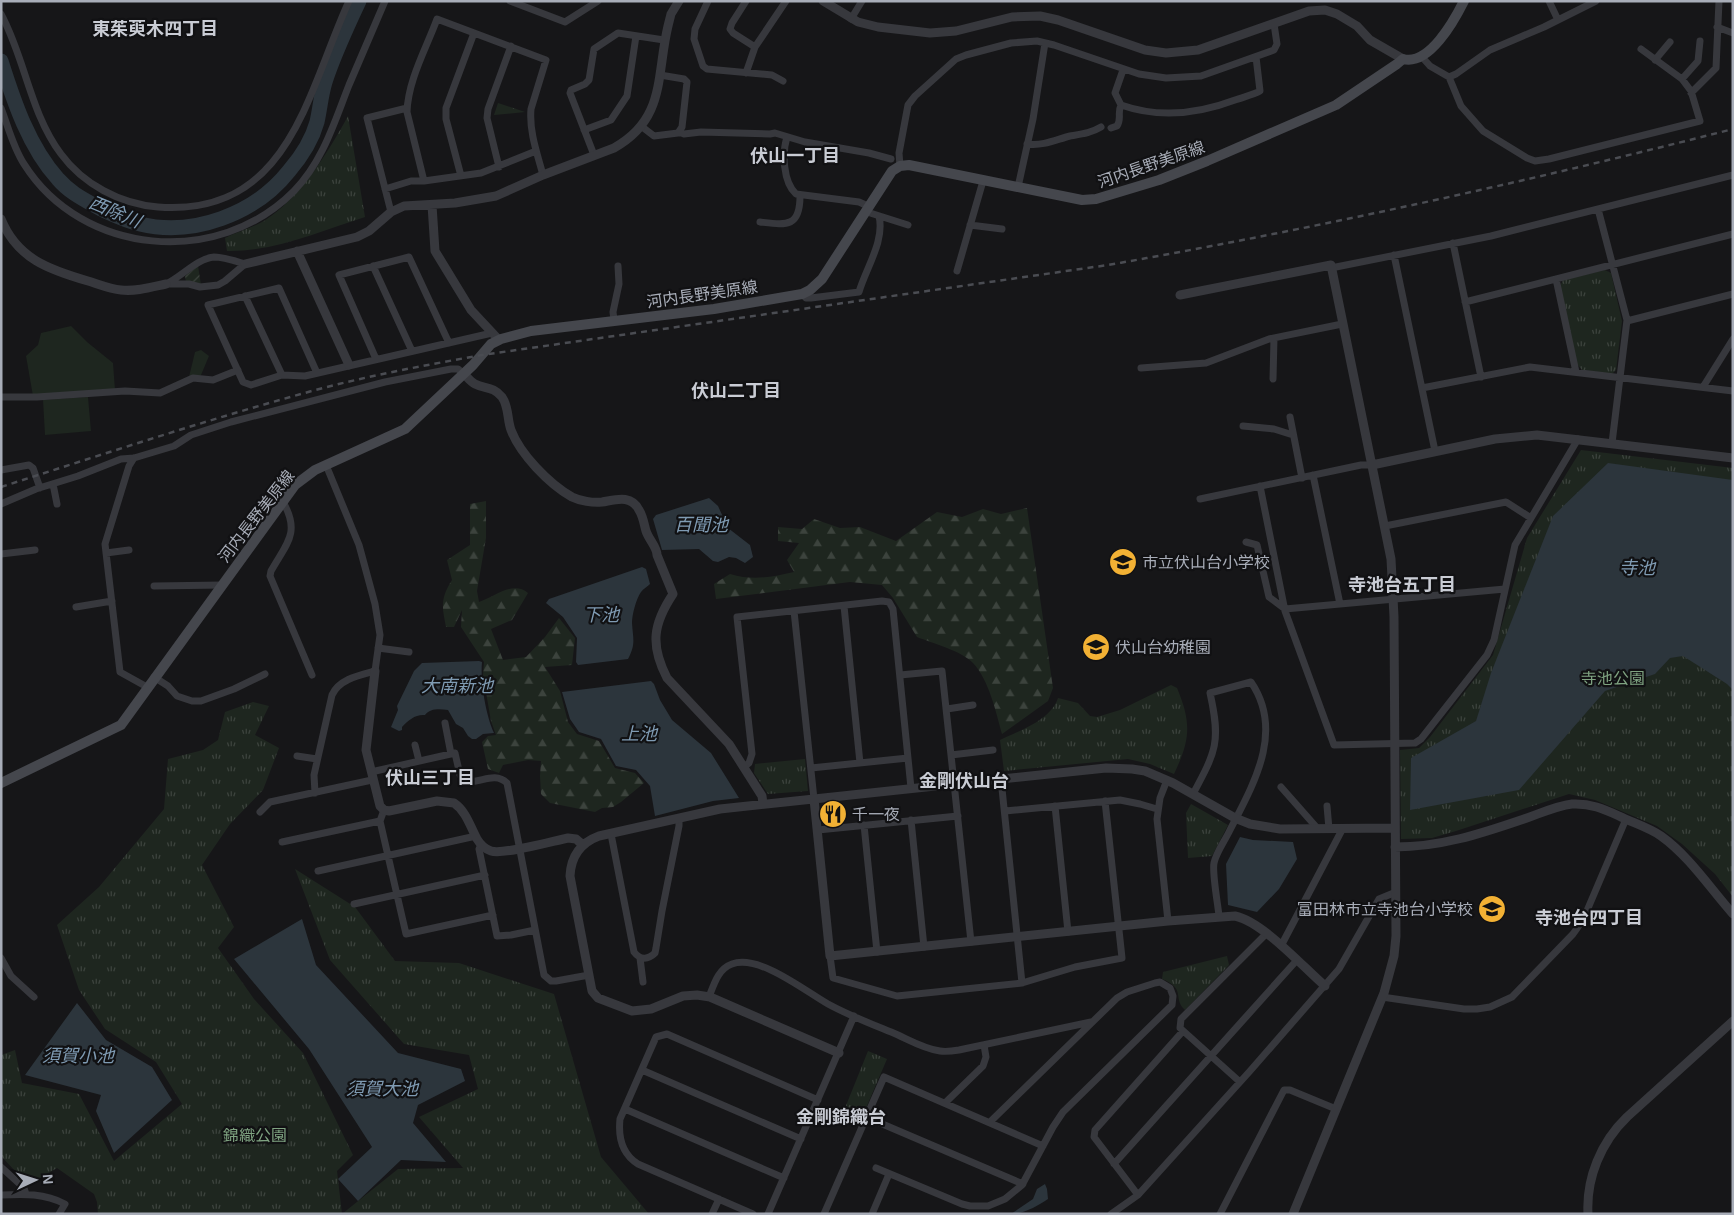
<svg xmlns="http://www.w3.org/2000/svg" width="1734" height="1215" viewBox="0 0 1734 1215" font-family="Helvetica,'Noto Sans JP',sans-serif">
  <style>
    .grass { fill: #1e261f }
    .forest { fill: url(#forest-firs) }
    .park { fill: url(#park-tufts) }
    .garden { fill: url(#garden-furrows) }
    .water { fill: #2c353c }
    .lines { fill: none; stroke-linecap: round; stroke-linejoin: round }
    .river { stroke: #2c353c; stroke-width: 15 }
    .minor { stroke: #37383d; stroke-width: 7 }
    .tertiary { stroke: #37383d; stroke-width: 9 }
    .secondary { stroke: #45474d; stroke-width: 10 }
    .rail { stroke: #4a4c52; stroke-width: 2.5; stroke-dasharray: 6 5; stroke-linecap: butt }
    .labels { text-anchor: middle; stroke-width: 4.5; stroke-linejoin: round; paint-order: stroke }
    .street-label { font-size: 16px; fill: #a8adb8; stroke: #111113 }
    .poi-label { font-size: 16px; fill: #a8adb8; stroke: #111113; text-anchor: start }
    .park-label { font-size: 16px; fill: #7fa381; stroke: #111113 }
    .neighbourhood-label { font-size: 18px; font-weight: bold; fill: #c9ccd4; stroke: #111113 }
    .water-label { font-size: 18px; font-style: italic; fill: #7f9bb3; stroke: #111113 }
  </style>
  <defs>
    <pattern id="forest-firs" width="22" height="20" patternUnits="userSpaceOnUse" patternTransform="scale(1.25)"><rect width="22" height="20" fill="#1e261f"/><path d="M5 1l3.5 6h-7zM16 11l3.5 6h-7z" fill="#3c433d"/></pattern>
    <pattern id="park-tufts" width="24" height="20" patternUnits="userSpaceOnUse" patternTransform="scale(1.25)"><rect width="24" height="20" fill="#1e261f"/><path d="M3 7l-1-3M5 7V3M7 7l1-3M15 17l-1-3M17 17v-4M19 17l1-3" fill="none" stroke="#3c433d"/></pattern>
    <pattern id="garden-furrows" width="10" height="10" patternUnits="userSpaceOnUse" patternTransform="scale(1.25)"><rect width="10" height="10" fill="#1e261f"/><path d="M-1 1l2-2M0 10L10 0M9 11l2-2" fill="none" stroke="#3c433d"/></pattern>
  </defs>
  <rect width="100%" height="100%" fill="#161618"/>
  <!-- grass -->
  <path class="grass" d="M 71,326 L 87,342 L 113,363 L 115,390 L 33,396 L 26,356 L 38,345 L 41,333 Z
    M 201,350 L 209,356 L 201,375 L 189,377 L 195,352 Z
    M 88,397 L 91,431 L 45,435 L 43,400 Z"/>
  <!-- forest -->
  <path class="forest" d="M 486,501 L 486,538 L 477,591 L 479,602 C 495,597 513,580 528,593 L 512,620 L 491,629 L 503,660 L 526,657 L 545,637 L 559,618 L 575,638 L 572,665 L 545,667 L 560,691 L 568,722 L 577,734 L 599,741 L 615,768 L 635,773 L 644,783 L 621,802 L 613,807 L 602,808 L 595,812 L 550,803 L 541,794 L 540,776 L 541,761 L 528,760 L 503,765 L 499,773 L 488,769 L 482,742 L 488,736 L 496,735 L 491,721 L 483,675 L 484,662 L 461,627 L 462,610 L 454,627 L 446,627 C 442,607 440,599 452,580 L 447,560 L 470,545 L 470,504 Z
    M 1027,508 L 1053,688 L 1048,701 L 1002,734 C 996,712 989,680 973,663 C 962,651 932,643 917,637 L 893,598 L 882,585 L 850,582 L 716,599 L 714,584 L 730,574 C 753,581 772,577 794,572 L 787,560 L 799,543 L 778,541 L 778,527 L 802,529 L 814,519 L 840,528 L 860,527 L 896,541 L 937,512 L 962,517 L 983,509 L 1001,514 Z"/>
  <!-- park -->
  <path class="park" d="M 498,103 L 525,112 L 494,115 Z
    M 348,116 L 365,217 C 321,231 274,252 227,251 L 225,238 C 237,232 252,228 264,221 C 301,197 327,154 348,116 Z
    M 1605,270 L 1611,273 L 1622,321 L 1616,370 L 1612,374 L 1582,370 L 1577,364 L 1560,286 L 1563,280 Z
    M 1581,450 L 1733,468 L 1733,897 L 1715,874 L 1682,844 L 1657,826 L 1595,800 L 1569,794 L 1456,831 L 1432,838 L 1401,839 L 1400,750 L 1419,748 L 1430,737 L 1493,655 L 1527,538 Z
    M 1171,685 L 1177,688 C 1192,724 1190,740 1174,774 L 1150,764 L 1128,759 L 1004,771 L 1000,740 C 1019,731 1051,720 1058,698 L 1078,703 L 1090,716 L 1097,717 L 1120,710 Z
    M 253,702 L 269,706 L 255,735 L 279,748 L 263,790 L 230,824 L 202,865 L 234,927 L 218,948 L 254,999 L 303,1053 L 353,1155 L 337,1171 L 342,1214 L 98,1214 L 97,1202 L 94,1194 L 57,1168 L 28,1185 L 2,1157 L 1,1055 L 15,1050 L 22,1083 L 79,1094 L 114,1161 L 182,1104 L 156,1062 L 105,1029 L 79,990 L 57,925 L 99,887 L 164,809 L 168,759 L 203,750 L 218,740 L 225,712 Z
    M 805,759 L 808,791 L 768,794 L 754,773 L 755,764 Z
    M 1191,804 L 1228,825 L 1212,856 L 1188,858 L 1186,813 Z
    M 295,869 L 355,907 L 395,961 L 459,963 L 554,994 L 601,1157 L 649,1214 L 342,1214 L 398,1169 L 463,1168 L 419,1117 L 478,1089 L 469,1055 L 404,1044 L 330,960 Z
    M 1227,956 L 1229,965 L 1185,1010 C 1172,998 1187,989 1162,979 L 1163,972 Z
    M 868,1051 L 887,1059 L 863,1115 L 845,1108 Z"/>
  <!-- garden -->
  <path class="garden" d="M 198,266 L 201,285 L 186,282 L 185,276 Z"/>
  <!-- water -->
  <path class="water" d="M 1608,463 L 1733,480 L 1733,690 L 1727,684 L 1683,656 L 1670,658 L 1655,674 L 1605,691 L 1519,790 L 1410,810 L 1411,758 L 1476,721 L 1491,673 L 1553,516 Z
    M 709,498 L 718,506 L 728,528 L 750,545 L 753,557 L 745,563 L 736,558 L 729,557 L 718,562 L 713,561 L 699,549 L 662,550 L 653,519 L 656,515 Z
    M 642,567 L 646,569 L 650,584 C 648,586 643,589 641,592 C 636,599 632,615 632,623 C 633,639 636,644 628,659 L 578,665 L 576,662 L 577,638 L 563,617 L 546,603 L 549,599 Z
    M 479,661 L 482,662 C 480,681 486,716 494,733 L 483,734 L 476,739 L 472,739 L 468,736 L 463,728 L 456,724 L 448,710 C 440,709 430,708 425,715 C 416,714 408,720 402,727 L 402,730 L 399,731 L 391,727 L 398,710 L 397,706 L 414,671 L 422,663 Z
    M 651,681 L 654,684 L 660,700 L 672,720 L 711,753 L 739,798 L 713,801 L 655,816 L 650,786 L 636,770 L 616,766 L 601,739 L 579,732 L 570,719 L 562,692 Z
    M 1240,837 L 1253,840 L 1293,842 L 1297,859 L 1279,889 L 1257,912 L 1228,905 L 1226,864 Z
    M 302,919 L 316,965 L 398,1053 L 461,1069 L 465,1081 L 418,1105 L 413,1123 L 446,1162 L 401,1160 L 358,1201 L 338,1179 L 372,1147 L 309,1049 L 234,959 Z
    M 77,1003 L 106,1040 L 152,1067 L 172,1100 L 114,1153 L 96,1111 L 101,1095 L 25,1075 Z
    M 1045,1184 L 1047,1189 L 1048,1199 C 1038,1206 1023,1214 1011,1214 L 1033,1199 L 1037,1189 Z"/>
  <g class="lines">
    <!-- river -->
    <path class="river" d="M 1,61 C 14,102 29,147 58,179 C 70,193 85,200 101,209 C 114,215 126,221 140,224 C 193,237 255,214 289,171 C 301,157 312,140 317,122 C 320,109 321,95 325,82 C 334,54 347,27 359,1"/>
    <!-- minor -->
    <path class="minor" d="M 510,1 L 565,22 L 598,1
      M 708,1 L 695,29 L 694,39 L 703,66 L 707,69 L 772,75 L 783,81
      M 746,1 L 732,23 L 730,29 L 733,33 L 755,47
      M 1549,1 L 1558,20
      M 1,14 C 25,58 30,113 61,154 C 83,184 120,204 158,207 C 289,217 307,93 349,1
      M 851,19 L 862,1
      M 1717,27 L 1733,33
      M 1422,57 L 1430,66 L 1449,77 L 1461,106 L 1483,131 L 1527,158 L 1535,161 L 1549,159 L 1700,121 L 1691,91 L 1682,79 L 1641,49
      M 1655,60 L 1670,42
      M 1123,70 L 1115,93 L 1121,105 C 1158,118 1198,114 1235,100 C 1243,97 1253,95 1260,91 L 1256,57
      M 746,73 L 755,47 L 786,1
      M 1449,77 L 1456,74 L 1490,50 L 1544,27 L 1596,1
      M 1682,79 L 1698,61 L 1700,41
      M 1691,93 L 1716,68 L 1719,1
      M 1,108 C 8,126 13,147 24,164 C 82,256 218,268 294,191 C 323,161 334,123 349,85 C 361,57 373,29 385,1
      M 641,126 L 654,136 L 678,133 L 682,127 L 687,82 L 684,79 L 660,75
      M 1111,128 L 1117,126 C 1122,119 1117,113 1121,105
      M 584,130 L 611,120 L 627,96 L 636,36
      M 679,132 L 684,134 L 701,132 L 770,134 L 775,133 L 805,142 L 869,153 L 891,159
      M 787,137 C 782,153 783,182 796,194 L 859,202 L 870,207
      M 1027,144 C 1044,146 1055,140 1070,136 C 1082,134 1091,133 1101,127
      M 594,155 L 570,93 L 571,90 L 585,84 L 589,80 L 594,49 L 618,33 L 664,40
      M 900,166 L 899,153 L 908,105 L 915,96 L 956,59 L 966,55 L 1011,43 L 1037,41 L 1054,45 L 1139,74 L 1166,78 L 1201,76 L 1274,50 L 1277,44 L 1274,24
      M 499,167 L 487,118 L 488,109 L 511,46
      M 461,176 L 446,119 L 446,108 L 474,33
      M 424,181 L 407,112 C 408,80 426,49 437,19 L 546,60 L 531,109 C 529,131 537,153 543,175
      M 1018,187 L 1033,119 L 1045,43
      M 385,189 L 411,181 L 424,181 L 481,173 L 536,151
      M 1598,209 L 1627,320 L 1612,443
      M 391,212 L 367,118 L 407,108
      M 867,212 L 908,225
      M 760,222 C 786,225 800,228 800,196
      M 970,225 L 1002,229
      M 1453,243 L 1481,377
      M 1394,255 L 1435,451
      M 373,266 L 412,351
      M 1331,268 L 1491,236 L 1733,175
      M 957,271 L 983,181
      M 1556,279 L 1576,372
      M 166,284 C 181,277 198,258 214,257 C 224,257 235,261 245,264
      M 169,284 L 189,284 L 200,287 L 218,285 L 225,281 L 245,264
      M 802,294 L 806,298 L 811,298 L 859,292 C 866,268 885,241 879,216
      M 245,296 L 282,375
      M 1465,302 L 1733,234
      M 614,320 L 613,312 L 619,284 L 618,266
      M 1627,321 L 1733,294
      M 376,359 L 339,275 L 409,257 L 449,343
      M 1141,368 L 1206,363 L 1269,339 L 1342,324
      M 317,373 L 279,288 L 208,305 L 243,382 L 251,385 L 282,375 L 305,376 L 492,333
      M 1273,379 L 1274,338
      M 1703,387 L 1733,339
      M 1422,388 L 1530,367 L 1733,391
      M 1,397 L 37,397 L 125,391 L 160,393 L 193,378 L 213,380 L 238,370
      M 1290,417 L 1302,478
      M 1243,426 L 1274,429 L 1293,435
      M 134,458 L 129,466 L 105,544 L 120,672 L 147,687
      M 1,470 L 29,465 L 33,468 L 40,488
      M 1313,475 L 1340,604
      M 53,484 L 57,504
      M 1260,486 L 1285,611 L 1334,745 L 1415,743 L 1421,739 L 1487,655 L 1494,640 L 1515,545 L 1578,439
      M 1200,499 L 1361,465 L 1372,465
      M 283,502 C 301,533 286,544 271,571 L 270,576 L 312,675
      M 1,504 L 36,489 L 78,476 L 121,459 L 134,458 L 174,446 L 191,435 L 231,422 L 385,382 L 451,369 L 458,369 L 464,374
      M 1385,526 L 1506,502 L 1531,518
      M 1246,542 L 1257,545 L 1269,597 L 1285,609 L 1505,589
      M 106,553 L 129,550
      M 1,554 L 35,550
      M 154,586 L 222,585
      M 844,606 L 860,763
      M 76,607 L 112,601
      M 794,611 L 814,799
      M 378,648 L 409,652
      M 900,675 L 942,671 L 971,942
      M 154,677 L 168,686 L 177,696 L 192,701 L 201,701 L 234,689 L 265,674
      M 947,709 L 973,705
      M 445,723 L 451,754
      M 415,745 L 419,761
      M 951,755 L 993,750
      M 297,756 L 317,759
      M 744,767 L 749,763 L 752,754 L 737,617 L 882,601 L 889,602 L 893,609 L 911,788
      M 811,768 L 908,758
      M 371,772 L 455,753 L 460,775 L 463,780 C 478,786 493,770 507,783 L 544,975 L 551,981 L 556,981 L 589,975
      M 1001,779 L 1022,983
      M 1167,780 L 1160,798 L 1157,819 L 1168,921
      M 1281,787 L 1318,829
      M 315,793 L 314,775 L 332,695 C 339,679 360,675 375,671 L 380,635 L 375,604 L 359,545 L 326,465
      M 1193,794 C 1216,751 1221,742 1210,693 L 1251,682 C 1285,732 1253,785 1229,832 C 1224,842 1216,853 1214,863 C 1212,873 1218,905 1219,916
      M 1055,806 L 1068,932
      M 1327,806 L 1329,829
      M 384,810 L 380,821 L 406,934 L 493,915
      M 1005,811 L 1120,800 L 1140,804 L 1157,809
      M 260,812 L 270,802 L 372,780
      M 911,820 L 924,947
      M 864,825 L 877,952
      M 818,830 L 958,816
      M 611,834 L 634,952 C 640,960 648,960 655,953 L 656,948 L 662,911 L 679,826 L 679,818
      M 282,842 L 380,821
      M 481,845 L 479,849 L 497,936 L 511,935 L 535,930
      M 318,871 L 476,836
      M 354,904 L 485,875
      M 1281,946 L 1343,828
      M 830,956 L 833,978 L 897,996 L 1022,983 L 1075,967 L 1122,958 L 1105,801
      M 1,958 L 11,976 L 34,997
      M 640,958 L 643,982
      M 709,997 C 714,984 718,969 732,964 C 759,954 805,991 828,1004 C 850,1016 874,1025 898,1035 C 911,1041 925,1049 940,1051 C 946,1052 953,1051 959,1050 L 1091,1022
      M 1382,997 L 1464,1009 L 1477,1009 L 1490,1007 L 1512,997 L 1573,934 L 1583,920 L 1626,819
      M 642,1070 L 801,1139
      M 1240,1082 L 1180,1028 L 1181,1019 L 1267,933
      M 945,1103 L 983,1066 L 986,1057 L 984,1045
      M 625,1109 L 784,1178
      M 866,1117 L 1023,1184
      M 1114,1164 L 1297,960
      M 1,1167 L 24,1188 L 26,1194
      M 876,1168 L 962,1204 L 970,1206 L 988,1206 L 1005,1199 L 1022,1185 L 1053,1127 L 1063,1112 L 1172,1005 L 1173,996 L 1170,988 L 1160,982 L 1155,983 L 1127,992 L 1117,998 L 990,1122
      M 1,1195 C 24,1194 44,1193 65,1204 L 59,1214
      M 1138,1195 L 1094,1137 L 1095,1130 L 1183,1031
      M 712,1214 L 719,1199
      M 753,1214 L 638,1164 C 622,1154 618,1138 620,1119 L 656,1037 L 667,1034 L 818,1100
      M 768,1214 L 854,1016
      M 824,1214 L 884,1077 L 1043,1146
      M 872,1214 L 889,1174
      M 1111,1214 L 1138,1195 L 1250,1071 L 1339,969 L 1379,899 L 1396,892
      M 1220,1214 L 1284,1090 L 1290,1090 L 1336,1109"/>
    <!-- tertiary -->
    <path class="tertiary" d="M 823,1 L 858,22 L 878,27 L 930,33 L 956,31 L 1012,17 L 1040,16 L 1058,20 L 1145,50 L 1166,53 L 1198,50 L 1309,11 L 1325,10 L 1337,14 L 1357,26 L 1370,40 L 1403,59
      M 432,205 L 435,251 L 471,310 L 499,340
      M 1,219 C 17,259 50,270 88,281 C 98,284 110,289 121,290 C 135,292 152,287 166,284
      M 297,251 L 349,365
      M 245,264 L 357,237 L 369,231 L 391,212 L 404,206 L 455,203 L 496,196 L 543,175 L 614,148 C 666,119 656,76 668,26 L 671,14 L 679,1
      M 1180,295 L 1331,265 L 1391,559 L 1394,617 L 1396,936 L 1394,956 L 1384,993 L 1293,1214
      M 464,374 C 467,377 471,382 475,384 C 485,389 493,386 502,397 C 509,407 507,419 511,430 C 520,454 549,484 572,497 C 580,501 593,503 602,502 C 615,500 631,494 639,510 C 643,516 644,524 646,531 C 649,540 657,547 657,555 L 673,594 C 653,624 650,645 667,678 L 729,744 L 762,796 L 763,804
      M 1372,465 L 1495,439 L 1537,435 L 1733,458
      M 375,671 L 366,750 L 380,806 L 384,810 L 389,811 L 437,801 L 454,803 C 466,811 470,826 477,839 C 480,844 485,849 491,851 C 503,855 553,841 568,838 L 576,839 L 583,845
      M 814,799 L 830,956 L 1168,921 L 1235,916 C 1263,922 1302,966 1325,986
      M 1395,847 C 1440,847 1480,834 1521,820 C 1537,815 1555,806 1572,804 C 1590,803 1604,809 1619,816 C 1633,823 1648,827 1661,836 C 1689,856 1710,888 1733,914
      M 839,1053 L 710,997 L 697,995 L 683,996 L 651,1009 L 632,1011 L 598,998 L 592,991 L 570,876 C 571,856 580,843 599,836 L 720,809 L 1106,768 L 1132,769 L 1145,771 L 1173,783 L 1235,818 L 1250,824 L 1280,829 L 1395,828
      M 1588,1214 C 1586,1178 1601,1142 1627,1117 L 1733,1021"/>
    <!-- secondary -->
    <path class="secondary" d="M 1,783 L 121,725 L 295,485 L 315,470 L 405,429 L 473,365 L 491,344 L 501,339 L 531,331 L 714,309 L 802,294 L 810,290 L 822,279 L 892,171 L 900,166 L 909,165 L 1082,200 L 1096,199 L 1159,180 L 1207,161 L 1336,105 L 1397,64 L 1403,59 C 1429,66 1454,21 1464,1"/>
    <!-- rail -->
    <path class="rail" d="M 1,487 C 101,455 200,422 301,394 C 361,377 421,366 482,355 L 1108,265 C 1318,228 1526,182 1733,129"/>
  </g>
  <!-- icons -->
  <defs>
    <g id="school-disc" transform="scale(1.4375)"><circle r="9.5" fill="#f2b134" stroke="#111113"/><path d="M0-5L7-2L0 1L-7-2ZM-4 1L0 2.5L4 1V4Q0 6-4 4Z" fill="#111"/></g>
    <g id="restaurant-disc" transform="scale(1.4375)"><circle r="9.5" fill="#f2b134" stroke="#111113"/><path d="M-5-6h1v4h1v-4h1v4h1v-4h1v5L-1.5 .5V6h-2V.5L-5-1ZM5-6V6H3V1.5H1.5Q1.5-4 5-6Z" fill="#111"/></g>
  </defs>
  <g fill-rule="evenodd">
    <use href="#school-disc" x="1123" y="562"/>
    <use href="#school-disc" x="1096" y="647"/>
    <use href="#restaurant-disc" x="833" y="814"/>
    <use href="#school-disc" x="1492" y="909"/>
  </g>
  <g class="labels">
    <!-- street labels -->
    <g class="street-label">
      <text transform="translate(1151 164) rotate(-19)" y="6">河内長野美原線</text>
      <text transform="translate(702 294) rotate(-8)" y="6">河内長野美原線</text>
      <text transform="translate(256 516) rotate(-52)" y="6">河内長野美原線</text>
    </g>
    <!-- poi labels -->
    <g class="poi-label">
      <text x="1142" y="568">市立伏山台小学校</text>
      <text x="1115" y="653">伏山台幼稚園</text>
      <text x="852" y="820">千一夜</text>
      <text x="1473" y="915" text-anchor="end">富田林市立寺池台小学校</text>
    </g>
    <!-- park labels -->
    <g class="park-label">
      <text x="1613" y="684">寺池公園</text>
      <text x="255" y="1141">錦織公園</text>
    </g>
    <!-- neighbourhood labels -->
    <g class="neighbourhood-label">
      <text x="155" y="35">東茱萸木四丁目</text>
      <text x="795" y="162">伏山一丁目</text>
      <text x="736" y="397">伏山二丁目</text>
      <text x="1402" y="591">寺池台五丁目</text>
      <text x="430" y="784">伏山三丁目</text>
      <text x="964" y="787">金剛伏山台</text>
      <text x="1589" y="924">寺池台四丁目</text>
      <text x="841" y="1123">金剛錦織台</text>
    </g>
    <!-- water labels -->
    <g class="water-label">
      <text transform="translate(115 212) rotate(23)" y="6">西除川</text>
      <text x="701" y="531">百聞池</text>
      <text x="1637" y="574">寺池</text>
      <text x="601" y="621">下池</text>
      <text x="457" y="692">大南新池</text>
      <text x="639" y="740">上池</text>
      <text x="78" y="1062">須賀小池</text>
      <text x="382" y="1095">須賀大池</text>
    </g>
  </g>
  <!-- border -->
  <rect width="1734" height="1215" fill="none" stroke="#a8adb8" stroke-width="5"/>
  <!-- north arrow -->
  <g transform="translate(35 1180) rotate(86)" stroke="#111113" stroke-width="4" paint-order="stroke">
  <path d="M0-4L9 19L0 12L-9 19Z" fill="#a8adb8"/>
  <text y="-8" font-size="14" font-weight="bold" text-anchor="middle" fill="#a8adb8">N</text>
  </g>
</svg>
